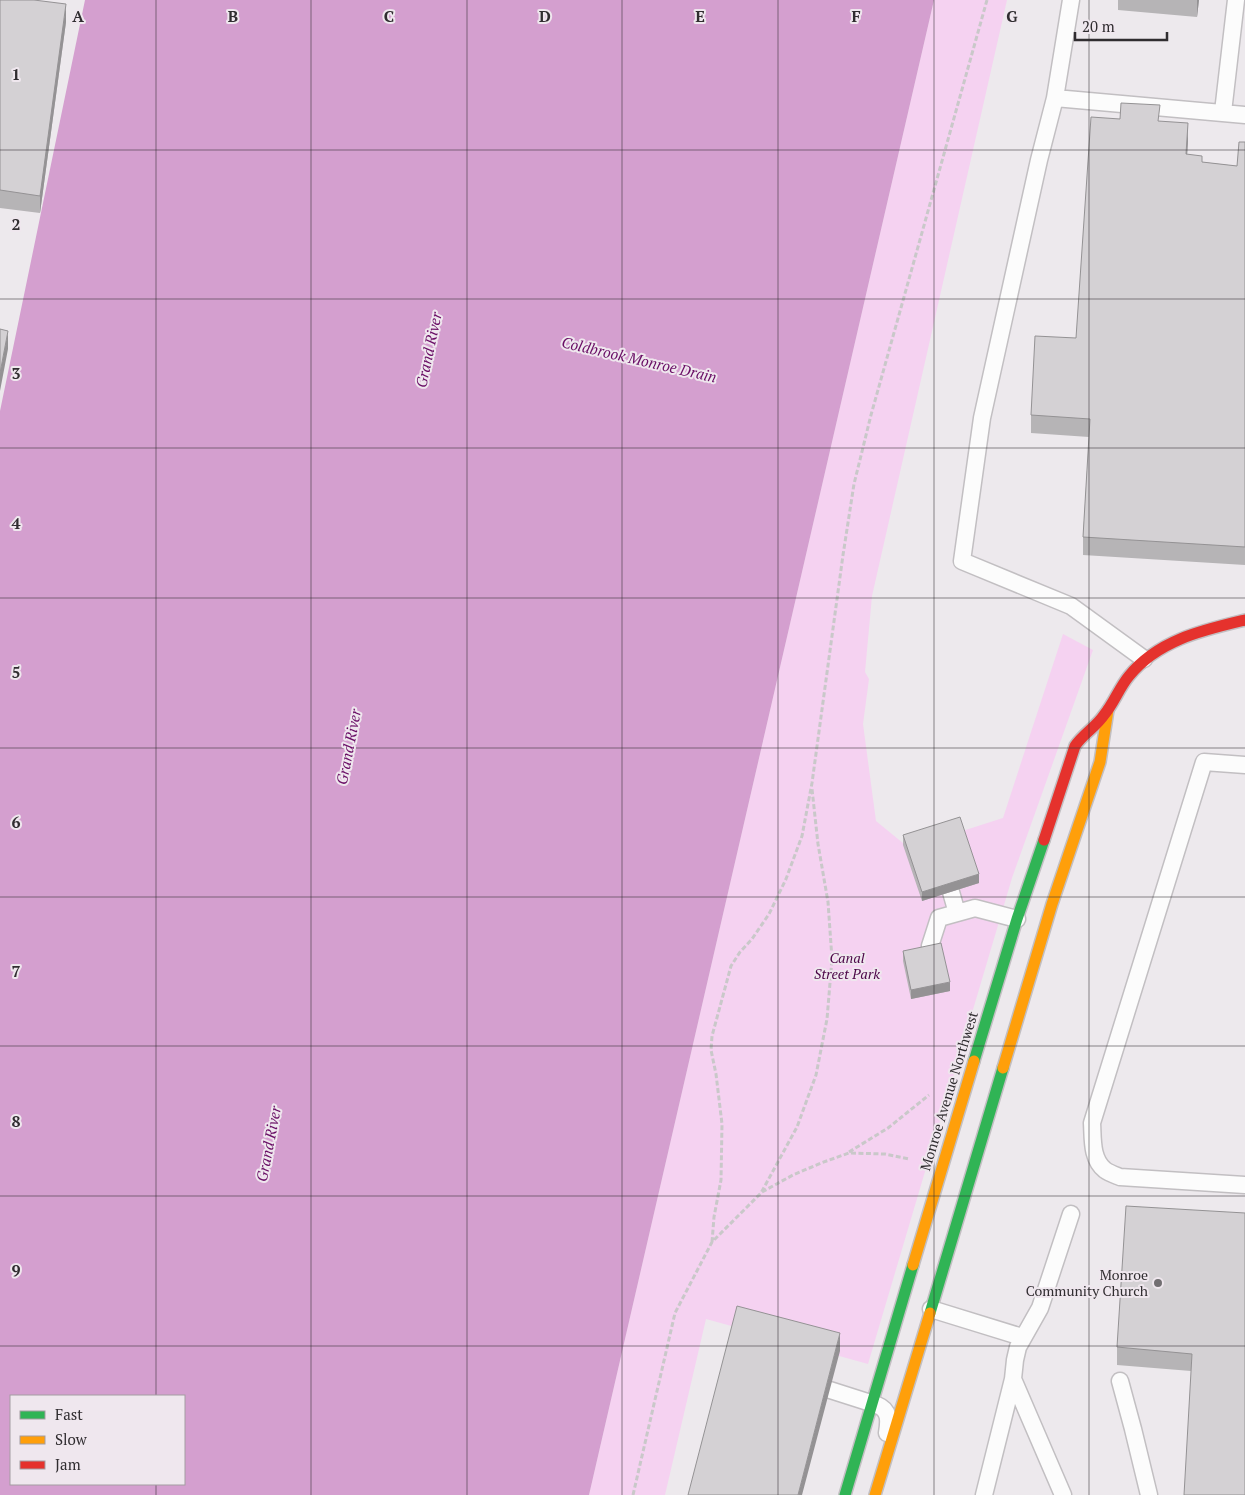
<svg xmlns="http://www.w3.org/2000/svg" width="1245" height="1495" viewBox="0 0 1245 1495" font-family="'PT Serif',serif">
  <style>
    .green { fill: #f5d2f1 }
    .water { fill: #d49fcf; fill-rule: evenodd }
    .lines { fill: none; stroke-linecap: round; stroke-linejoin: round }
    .lane-casing { stroke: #c2bfc2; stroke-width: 19 }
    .fast-casing { stroke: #c2bfc2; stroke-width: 14 }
    .slow-casing { stroke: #c2bfc2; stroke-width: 14 }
    .jam-casing { stroke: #c2bfc2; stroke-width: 14 }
    .path { stroke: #c9c8c9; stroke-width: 3; stroke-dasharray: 5 2.5; stroke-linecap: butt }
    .lane { stroke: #fcfcfc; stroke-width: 16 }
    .fast { stroke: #30b455; stroke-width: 11 }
    .slow { stroke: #ff9f0a; stroke-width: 11 }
    .jam { stroke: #e5322d; stroke-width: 11 }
    .wall { fill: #b6b4b6 }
    .shaded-wall { fill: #949294 }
    .building { fill: #d4d1d4; stroke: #949294 }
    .grid { fill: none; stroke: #302d30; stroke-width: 1; stroke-opacity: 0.55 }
    .poi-dot { fill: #726f72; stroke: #efe7ee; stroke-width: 2 }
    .labels { text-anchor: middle; stroke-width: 4; stroke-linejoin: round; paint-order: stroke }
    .park-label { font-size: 14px; font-style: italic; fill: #4b0547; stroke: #efe7ee }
    .street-label { font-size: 14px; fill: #302d30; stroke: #efe7ee }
    .poi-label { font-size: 14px; fill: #302d30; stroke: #efe7ee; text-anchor: end }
    .water-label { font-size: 15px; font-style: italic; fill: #690d65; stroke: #efe7ee }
    .grid-label { font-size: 16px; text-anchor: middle; font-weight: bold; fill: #302d30; stroke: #efe7ee; stroke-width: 4; stroke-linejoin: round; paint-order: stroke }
  </style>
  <rect width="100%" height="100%" fill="#ede9ed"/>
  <!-- green -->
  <path class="green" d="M 934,0 L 1007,0 L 872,596 L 865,672 L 869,679 L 863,724 L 876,821 L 909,848 L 1003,818 L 1063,634 L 1093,650 L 1012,878 L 868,1364 L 706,1319 L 665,1495 L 589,1495 Z"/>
  <!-- water -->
  <path class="water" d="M 85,0 L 934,0 L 589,1495 L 0,1495 L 0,411 ZM 11,1396 L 184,1396 L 184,1484 L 11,1484 Z"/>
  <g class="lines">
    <!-- lane casing -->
    <g class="lane-casing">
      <path id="lane" d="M 1071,0 L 1055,98 L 1039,160 L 982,418 L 962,561 L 1071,606 L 1144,659
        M 1055,98 L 1245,115
        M 1223,112 L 1236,0
        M 1245,765 L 1204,762 L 1092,1123 C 1093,1138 1091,1159 1105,1170 C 1109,1173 1115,1175 1120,1177 L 1245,1185
        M 951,892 L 957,913
        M 930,946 L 939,918 L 975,908 L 1017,919
        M 931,1309 L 1022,1337
        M 1120,1381 L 1133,1429 L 1149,1495
        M 830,1390 L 877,1405 C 890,1410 889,1421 887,1433
        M 984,1495 L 1013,1379
        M 1063,1495 L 1013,1379 L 1015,1360 L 1018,1347 L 1040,1308 L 1071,1214"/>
    </g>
    <!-- fast casing -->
    <g class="fast-casing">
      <path id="fast" d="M 974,1061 L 1017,919 L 1044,840
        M 930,1313 L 1003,1068
        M 845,1495 L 913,1265"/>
    </g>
    <!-- slow casing -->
    <g class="slow-casing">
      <path id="slow" d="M 1003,1068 L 1052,904 L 1100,762 L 1108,710
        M 913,1265 L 974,1061
        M 875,1495 L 930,1313"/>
    </g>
    <!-- jam casing -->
    <g class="jam-casing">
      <path id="jam" d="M 1044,840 L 1075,746 C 1083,734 1096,727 1104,715 C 1114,703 1119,688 1129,676 C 1158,640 1203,630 1245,620"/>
    </g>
    <!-- path -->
    <path class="path" d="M 849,1152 L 888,1128 L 929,1095
      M 762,1192 L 793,1175 L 821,1163 L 849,1153 L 885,1154 L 909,1159
      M 712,1242 L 714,1217 L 721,1180 L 722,1124 L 716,1074 L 711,1050 L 712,1036 L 731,966 L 740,952 L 752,939 L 769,914 L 786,879 L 802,836 L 812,783 L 843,555 L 854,484 L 871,415 L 987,0
      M 633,1495 L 675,1313 L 712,1242 L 761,1193 L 797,1127 L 816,1075 L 827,1019 L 832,959 L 828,902 L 818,844 L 812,789"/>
    <!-- lane -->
    <use href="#lane" class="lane"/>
    <!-- fast -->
    <use href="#fast" class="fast"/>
    <!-- slow -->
    <use href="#slow" class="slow"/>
    <!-- jam -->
    <use href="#jam" class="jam"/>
  </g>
  <!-- wall -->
  <path class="wall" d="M 0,0 L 66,22 L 40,213 L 0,208 Z
    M 1118,0 L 1199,0 L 1197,17 L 1118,10 Z
    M 1160,121 L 1188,141 L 1187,155 L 1202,162 L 1237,166 L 1245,142 L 1245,565 L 1083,555 L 1083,537 L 1089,437 L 1031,433 L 1031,415 L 1076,338 Z
    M 903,835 L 979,883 L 922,901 L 903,845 Z
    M 903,951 L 950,991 L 911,999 L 903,961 Z
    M 1245,1213 L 1191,1371 L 1117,1365 L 1117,1347 Z"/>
  <!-- shaded-wall -->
  <path class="shaded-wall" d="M 1197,0 L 1199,0 L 1197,17 Z
    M 66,4 L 66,22 L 40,213 L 40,196 Z
    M 1188,123 L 1188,141 L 1186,172 L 1186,154 Z
    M 8,331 L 8,349 L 0,391 L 0,373 Z
    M 979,874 L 979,883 L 922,901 L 922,892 Z
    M 950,982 L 950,991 L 911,999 L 911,990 Z
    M 840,1333 L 840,1351 L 802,1495 L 798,1495 Z"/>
  <!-- building -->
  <path class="building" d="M 0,0 L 34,0 L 66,4 L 40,196 L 0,190 Z
    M 1121,103 L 1160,105 L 1158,121 L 1188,123 L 1186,154 L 1202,156 L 1202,162 L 1237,166 L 1239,142 L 1245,142 L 1245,547 L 1083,537 L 1090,419 L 1031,415 L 1035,336 L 1076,338 L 1091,117 L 1120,119 Z
    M 0,329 L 8,331 L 0,373 Z
    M 960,817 L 979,874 L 922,892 L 903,835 Z
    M 941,943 L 950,982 L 911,990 L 903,951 Z
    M 1126,1206 L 1245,1213 L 1245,1495 L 1184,1495 L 1192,1354 L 1117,1347 Z
    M 737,1306 L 840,1333 L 798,1495 L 688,1495 Z"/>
  <!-- grid -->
  <path class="grid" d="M 156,0 L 156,1396M 311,0 L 311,1495M 467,0 L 467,1495M 622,0 L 622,1495M 778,0 L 778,1495M 934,0 L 934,1495M 1089,0 L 1089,1495M 0,150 L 1245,150M 0,299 L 1245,299M 0,448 L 1245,448M 0,598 L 1245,598M 0,748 L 1245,748M 0,897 L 1245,897M 0,1046 L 1245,1046M 0,1196 L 1245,1196M 0,1346 L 1245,1346M 156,1484 L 156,1495"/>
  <!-- markers -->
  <circle class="poi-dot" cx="1158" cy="1283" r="5"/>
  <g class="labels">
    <!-- park labels -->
    <g class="park-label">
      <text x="847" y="963">Canal<tspan x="847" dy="16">Street Park</tspan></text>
    </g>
    <!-- street labels -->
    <g class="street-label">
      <text transform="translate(949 1091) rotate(-73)" y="5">Monroe Avenue Northwest</text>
    </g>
    <!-- poi labels -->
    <g class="poi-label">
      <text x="1148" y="1280">Monroe<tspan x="1148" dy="16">Community Church</tspan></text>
    </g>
    <!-- water labels -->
    <g class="water-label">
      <text transform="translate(429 350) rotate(-78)" y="5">Grand River</text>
      <text transform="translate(639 360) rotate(13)" y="5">Coldbrook Monroe Drain</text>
      <text transform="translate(349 747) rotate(-79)" y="5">Grand River</text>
      <text transform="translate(269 1144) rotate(-79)" y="5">Grand River</text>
    </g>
  </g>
  <g class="grid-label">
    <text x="78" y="22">A</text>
    <text x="233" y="22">B</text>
    <text x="389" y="22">C</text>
    <text x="545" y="22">D</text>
    <text x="700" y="22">E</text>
    <text x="856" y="22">F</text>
    <text x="1012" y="22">G</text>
    <text x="16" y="80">1</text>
    <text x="16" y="230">2</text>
    <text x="16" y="379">3</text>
    <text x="16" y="529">4</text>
    <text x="16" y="678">5</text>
    <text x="16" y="828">6</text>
    <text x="16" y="977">7</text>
    <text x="16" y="1127">8</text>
    <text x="16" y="1276">9</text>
  </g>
  <!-- legend -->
  <rect x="10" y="1395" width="175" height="90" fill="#efe7ee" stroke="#a39da2"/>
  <rect x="20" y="1411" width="25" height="8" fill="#30b455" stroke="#a39da2"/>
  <text x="55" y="1420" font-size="15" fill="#302d30">Fast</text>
  <rect x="20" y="1436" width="25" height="8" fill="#ff9f0a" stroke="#a39da2"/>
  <text x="55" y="1445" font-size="15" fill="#302d30">Slow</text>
  <rect x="20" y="1461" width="25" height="8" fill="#e5322d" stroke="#a39da2"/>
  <text x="55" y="1470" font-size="15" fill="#302d30">Jam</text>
  <!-- scale -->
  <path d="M1075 32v8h92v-8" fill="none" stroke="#302d30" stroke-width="2.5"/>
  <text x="1082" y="32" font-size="15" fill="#302d30" stroke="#efe7ee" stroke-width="4" paint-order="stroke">20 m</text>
</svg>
